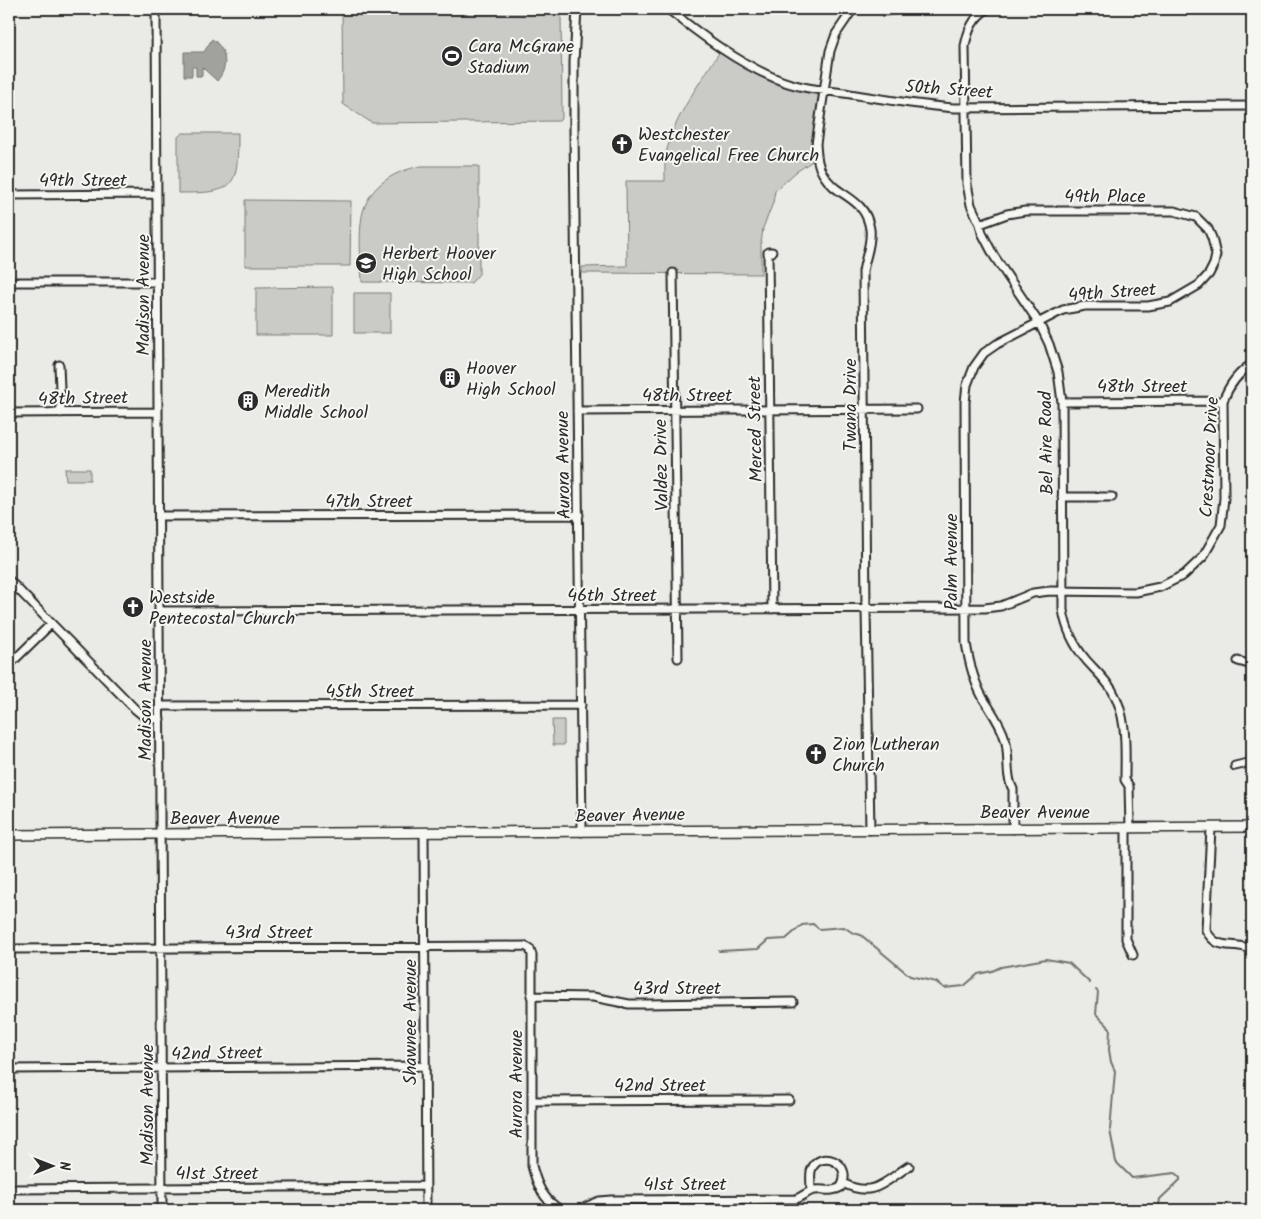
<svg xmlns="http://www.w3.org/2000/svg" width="1261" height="1219" viewBox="0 0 1261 1219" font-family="Kalam,sans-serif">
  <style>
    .green { fill: #cacac7; stroke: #7a7a79 }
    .water { fill: #a1a19e; stroke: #727270 }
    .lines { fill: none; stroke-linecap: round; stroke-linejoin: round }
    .stream { stroke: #727270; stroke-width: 2 }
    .minor-casing { stroke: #2b2b2b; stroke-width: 11 }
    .major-casing { stroke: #2b2b2b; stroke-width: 12 }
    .minor { stroke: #f6f6f2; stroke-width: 7 }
    .major { stroke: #f6f6f2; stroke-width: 9 }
    .labels { text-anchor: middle; stroke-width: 4; stroke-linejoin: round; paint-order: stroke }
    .poi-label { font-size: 18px; fill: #2b2b2b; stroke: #f6f6f2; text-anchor: start }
    .street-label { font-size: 18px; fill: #2b2b2b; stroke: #f6f6f2 }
  </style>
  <rect width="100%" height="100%" fill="#eaeae6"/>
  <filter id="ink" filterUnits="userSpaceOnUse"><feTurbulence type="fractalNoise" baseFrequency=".02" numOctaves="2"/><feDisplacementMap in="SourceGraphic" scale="10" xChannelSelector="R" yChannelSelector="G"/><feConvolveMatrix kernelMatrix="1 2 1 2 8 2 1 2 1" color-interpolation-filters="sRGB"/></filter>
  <g filter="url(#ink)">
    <!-- green -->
    <path class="green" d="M 342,9 L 561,9 L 562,118 L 559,121 L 372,123 L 343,104 Z
      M 722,48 L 759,71 L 823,90 L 817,158 L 796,172 L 775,191 L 773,203 L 763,228 L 761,244 L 761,274 L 582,273 L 582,267 L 627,266 L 626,181 L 665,181 C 665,169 664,157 668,146 C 678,110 703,79 722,48 Z
      M 182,133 L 238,133 C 238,189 235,193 178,193 L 178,137 Z
      M 422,166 L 479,166 L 479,274 L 471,283 L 362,282 C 361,263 359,242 361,223 C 364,189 391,171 422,166 Z
      M 245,200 L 351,201 L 350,266 L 245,266 Z
      M 333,287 L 333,335 L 256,335 L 256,288 Z
      M 354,293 L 390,293 L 390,333 L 354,333 Z
      M 65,469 L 90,469 L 90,480 L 66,480 Z
      M 552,720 L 564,720 L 564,745 L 553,745 Z"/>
    <!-- water -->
    <path class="water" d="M 212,39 C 227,49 229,67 217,81 L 202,67 L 202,76 L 196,76 L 196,67 L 192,67 L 192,76 L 184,76 L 184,52 L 204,52 Z"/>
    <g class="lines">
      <!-- stream -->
      <path class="stream" d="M 812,9 L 825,12
        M 883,16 L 896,14 L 901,9
        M 719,951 L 758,949 L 768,940 L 786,939 L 802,925 L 813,924 L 819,929 L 844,927 L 853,933 L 861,935 L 910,976 L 936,982 L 944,988 L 964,986 L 978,974 L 992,971 L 1001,967 L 1046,959 L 1069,963 L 1090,983
        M 1096,990 L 1098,992 L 1096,1014 L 1110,1028 L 1109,1050 L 1111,1062 L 1115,1071 L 1110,1130 L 1116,1162 L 1132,1178 L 1175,1173 L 1180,1178 L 1180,1180 L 1160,1199 L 1159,1205 L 1164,1210"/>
      <!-- minor casing -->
      <g class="minor-casing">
        <path id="minor" d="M 156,9 L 162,1210
          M 577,9 L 574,62 L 574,130 L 582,832
          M 668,9 C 701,35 738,63 777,79 C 798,88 822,90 844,93 C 881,99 917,105 954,108 L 1252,106
          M 853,9 L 836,34 L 830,51 L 816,144 C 817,155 817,165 823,174 C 837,198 865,196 870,229 C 872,244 865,257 863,272 L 866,609 L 870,830
          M 987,9 C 973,18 968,30 965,46 L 967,184 L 971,205 L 980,224 L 982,233 L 994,256 L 1039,323 L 1049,344 L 1058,372 L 1062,402 L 1063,610 C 1066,629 1074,646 1087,661 C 1096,671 1105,679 1112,690 C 1128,717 1125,749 1125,780 L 1129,786 L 1130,828
          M 9,195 L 157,194
          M 980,224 L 1007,214 L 1025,211 L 1174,211 L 1196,217 L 1208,229 L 1212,238 L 1216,255 L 1214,264 L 1209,274 L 1199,285 L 1170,302 L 1148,306 L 1085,306 L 1063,310 L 997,344 L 984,353 L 974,367 L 967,385 L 965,402 L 966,643 C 969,662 973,680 983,698 C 991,711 1001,724 1005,739 C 1010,754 1005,777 1013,789 L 1013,829
          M 673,273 L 678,658
          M 9,282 L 157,282
          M 59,365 L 61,413
          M 1062,402 L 1223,401
          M 577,411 L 917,409
          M 9,413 L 158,412
          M 1062,497 L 1112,497
          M 159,516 L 579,515
          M 9,580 L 135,709 L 146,718 L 160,719
          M 772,609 L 768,252 L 772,252
          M 159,611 L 985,608 L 1001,606 L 1033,593 L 1050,591 L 1136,592 L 1160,587 L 1184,575 L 1203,557 L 1221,525 L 1224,498 L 1223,401 C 1229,385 1238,373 1252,364
          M 1238,661 L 1252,665
          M 9,665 L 51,624
          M 160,706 L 581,705
          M 1235,766 L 1252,762
          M 1126,828 L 1126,939 L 1133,955
          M 1211,828 L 1206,930 C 1217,953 1235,940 1252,950
          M 424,833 L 426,1210
          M 9,949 L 525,946 L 530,949 L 532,955 L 532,1166 C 537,1185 543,1200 561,1210
          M 531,996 L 593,997 L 629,1004 L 646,1004 L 793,1002
          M 9,1069 L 425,1066
          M 532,1101 L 789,1100
          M 843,1183 C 873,1199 884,1182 909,1166
          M 9,1189 L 426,1186
          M 579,1210 L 599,1201 L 611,1200 L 796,1199 C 802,1197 806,1193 811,1191 C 821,1187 830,1194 841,1187 C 855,1162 818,1148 811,1171 C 810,1177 811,1185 811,1191"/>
      </g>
      <!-- major casing -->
      <g class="major-casing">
        <path id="major" d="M 9,835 L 1252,827"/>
      </g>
      <!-- minor -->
      <use href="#minor" class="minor"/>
      <!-- major -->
      <use href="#major" class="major"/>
    </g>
  </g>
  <!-- icons -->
  <defs>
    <g id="stadium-disc" transform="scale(1.125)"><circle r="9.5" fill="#2b2b2b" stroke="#f6f6f2"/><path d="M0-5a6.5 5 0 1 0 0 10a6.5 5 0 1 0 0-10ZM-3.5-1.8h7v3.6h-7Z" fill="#fff"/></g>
    <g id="church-disc" transform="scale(1.125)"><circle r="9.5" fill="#2b2b2b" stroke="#f6f6f2"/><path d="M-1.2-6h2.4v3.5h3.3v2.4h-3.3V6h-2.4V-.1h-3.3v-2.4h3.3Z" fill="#fff"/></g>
    <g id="school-disc" transform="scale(1.125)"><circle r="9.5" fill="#2b2b2b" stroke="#f6f6f2"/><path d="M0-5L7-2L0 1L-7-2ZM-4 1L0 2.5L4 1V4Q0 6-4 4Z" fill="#fff"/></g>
    <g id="building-disc" transform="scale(1.125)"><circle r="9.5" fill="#2b2b2b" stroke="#f6f6f2"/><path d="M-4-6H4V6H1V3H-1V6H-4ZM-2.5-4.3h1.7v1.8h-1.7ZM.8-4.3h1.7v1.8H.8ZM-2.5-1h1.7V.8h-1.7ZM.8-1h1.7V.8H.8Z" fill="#fff"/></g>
  </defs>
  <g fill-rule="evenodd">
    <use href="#stadium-disc" x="452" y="56"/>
    <use href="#church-disc" x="622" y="144"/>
    <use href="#school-disc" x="366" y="263"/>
    <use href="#building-disc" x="450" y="378"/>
    <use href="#building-disc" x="248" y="401"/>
    <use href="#church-disc" x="133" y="607"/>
    <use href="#church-disc" x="816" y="754"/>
  </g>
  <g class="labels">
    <!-- poi labels -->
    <g class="poi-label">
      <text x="468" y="52">Cara McGrane<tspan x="468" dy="21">Stadium</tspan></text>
      <text x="638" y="140">Westchester<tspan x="638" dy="21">Evangelical Free Church</tspan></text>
      <text x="382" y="259">Herbert Hoover<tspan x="382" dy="21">High School</tspan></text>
      <text x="466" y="374">Hoover<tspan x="466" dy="21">High School</tspan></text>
      <text x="264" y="397">Meredith<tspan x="264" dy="21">Middle School</tspan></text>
      <text x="149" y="603">Westside<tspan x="149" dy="21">Pentecostal Church</tspan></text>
      <text x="832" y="750">Zion Lutheran<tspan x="832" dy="21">Church</tspan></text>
    </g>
    <!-- street labels -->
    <g class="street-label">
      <text transform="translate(949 89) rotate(4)" y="6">50th Street</text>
      <text x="83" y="186">49th Street</text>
      <text x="1105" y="202">49th Place</text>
      <text transform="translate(1112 292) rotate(-4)" y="6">49th Street</text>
      <text transform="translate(143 295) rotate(-90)" y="6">Madison Avenue</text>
      <text x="1142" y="392">48th Street</text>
      <text x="687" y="401">48th Street</text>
      <text transform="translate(83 398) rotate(-1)" y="6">48th Street</text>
      <text transform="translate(850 405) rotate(-90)" y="6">Twana Drive</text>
      <text transform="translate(755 429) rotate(-91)" y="6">Merced Street</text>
      <text transform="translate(1046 443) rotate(-91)" y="6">Bel Aire Road</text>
      <text transform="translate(1209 457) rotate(-87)" y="6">Crestmoor Drive</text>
      <text transform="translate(563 465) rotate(-91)" y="6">Aurora Avenue</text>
      <text transform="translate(661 465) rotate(-91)" y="6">Valdez Drive</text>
      <text x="369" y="507">47th Street</text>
      <text transform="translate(951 562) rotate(-90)" y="6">Palm Avenue</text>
      <text x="612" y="601">46th Street</text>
      <text x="370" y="697">45th Street</text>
      <text transform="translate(145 700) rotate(-90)" y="6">Madison Avenue</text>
      <text x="1035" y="818">Beaver Avenue</text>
      <text transform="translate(630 815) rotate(-1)" y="6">Beaver Avenue</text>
      <text x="225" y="824">Beaver Avenue</text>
      <text x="269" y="938">43rd Street</text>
      <text x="677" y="994">43rd Street</text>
      <text transform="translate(410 1022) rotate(-90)" y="6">Shawnee Avenue</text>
      <text transform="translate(217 1053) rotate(-1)" y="6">42nd Street</text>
      <text transform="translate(516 1084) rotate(-90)" y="6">Aurora Avenue</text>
      <text x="660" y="1091">42nd Street</text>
      <text transform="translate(147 1105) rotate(-90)" y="6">Madison Avenue</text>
      <text x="217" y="1179">41st Street</text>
      <text x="685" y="1190">41st Street</text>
    </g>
  </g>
  <!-- margin -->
  <rect width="1261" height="1219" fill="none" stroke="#f6f6f2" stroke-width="30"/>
  <rect x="15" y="15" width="1231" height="1189" fill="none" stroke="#2b2b2b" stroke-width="2" filter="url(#ink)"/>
  <!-- north arrow -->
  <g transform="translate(52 1166) rotate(90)" stroke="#f6f6f2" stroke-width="4" paint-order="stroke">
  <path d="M0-4L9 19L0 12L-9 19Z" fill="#2b2b2b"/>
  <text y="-8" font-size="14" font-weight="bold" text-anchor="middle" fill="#2b2b2b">N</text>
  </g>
</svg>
